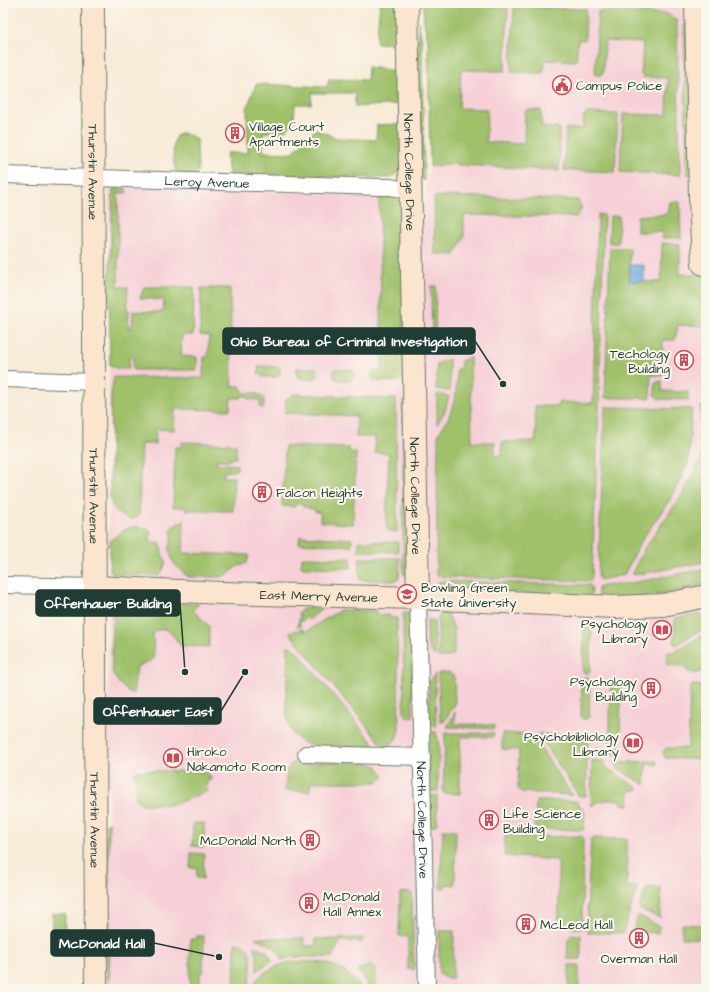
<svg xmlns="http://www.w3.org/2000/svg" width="709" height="992" viewBox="0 0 709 992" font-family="'Architects Daughter',sans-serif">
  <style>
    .built { fill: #f6cfd7 }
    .green { fill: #9fc16a; stroke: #5f7f4f }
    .water { fill: #6fa9df; stroke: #47738a }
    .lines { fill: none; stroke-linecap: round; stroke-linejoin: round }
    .street-casing { stroke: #6b7a6d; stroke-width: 18 }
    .secondary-casing { stroke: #6b7a6d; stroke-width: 24 }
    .street { stroke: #fff; stroke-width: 16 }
    .secondary { stroke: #fbe5cf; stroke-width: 22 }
    .labels { text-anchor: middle; stroke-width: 4; stroke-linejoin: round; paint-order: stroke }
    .poi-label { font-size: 13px; fill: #1f3d34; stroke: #fbf7ec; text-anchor: start }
    .street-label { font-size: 13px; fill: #1f3d34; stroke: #fbf7ec }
    .leader { fill: none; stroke: #1f3d34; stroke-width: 1.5 }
    .callout-dot { fill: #1f3d34; stroke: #fbf7ec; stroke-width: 1.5 }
    .callout { fill: #1f3d34; stroke: #1f3d34; stroke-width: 1.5 }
    .callout-label { font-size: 14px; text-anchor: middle; font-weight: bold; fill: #fff }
  </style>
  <rect width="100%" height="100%" fill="#fbf7ec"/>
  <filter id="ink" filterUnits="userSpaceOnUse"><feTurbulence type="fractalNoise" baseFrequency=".025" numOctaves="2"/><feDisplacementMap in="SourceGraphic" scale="8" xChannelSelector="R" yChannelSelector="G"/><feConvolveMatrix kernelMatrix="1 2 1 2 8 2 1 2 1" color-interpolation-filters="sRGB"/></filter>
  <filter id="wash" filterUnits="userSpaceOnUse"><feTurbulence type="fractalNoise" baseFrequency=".012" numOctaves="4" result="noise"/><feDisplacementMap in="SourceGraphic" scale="16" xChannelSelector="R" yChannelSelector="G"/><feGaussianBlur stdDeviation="0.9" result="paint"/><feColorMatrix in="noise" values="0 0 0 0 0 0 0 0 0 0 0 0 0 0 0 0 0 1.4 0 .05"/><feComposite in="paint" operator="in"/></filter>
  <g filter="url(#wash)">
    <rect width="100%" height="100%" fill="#f8ebd8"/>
    <!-- built -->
    <path class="built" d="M 423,3 L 706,3 L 706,989 L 108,989 L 109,189 L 130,187 L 379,195 L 425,199 L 430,167 L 428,40 L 424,22 Z"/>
    <!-- green -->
    <path class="green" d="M 380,3 L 399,3 L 400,44 L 376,43 Z
      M 423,3 L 508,7 L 505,71 L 461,70 L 459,108 L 486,109 L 487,111 L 486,142 L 524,144 L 525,112 L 527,110 L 541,110 L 542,127 L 559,128 L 559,171 L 555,171 L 554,168 L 552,168 L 552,170 L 444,164 L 430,167 L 428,40 L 424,22 Z
      M 514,7 L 586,9 L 585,40 L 578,40 L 576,61 L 545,60 L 544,71 L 542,73 L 511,72 Z
      M 598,11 L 668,14 L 677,21 L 680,175 L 620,172 L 623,114 L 667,115 L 668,78 L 643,77 L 641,75 L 643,43 L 605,41 L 603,73 L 601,75 L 595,75 Z
      M 418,21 L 422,41 L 424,181 L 419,175 Z
      M 684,24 L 689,24 L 693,175 L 687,174 Z
      M 368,67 L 397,71 L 400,86 L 400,104 L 355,107 L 355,93 L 312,93 L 311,104 L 295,104 L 294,122 L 283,133 L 263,132 L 263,152 L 292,153 L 316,129 L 336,138 L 376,140 L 377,125 L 403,124 L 403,168 L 391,178 L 229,175 L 226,153 L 248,153 L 247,109 L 256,84 L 327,87 L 329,79 L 367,80 Z
      M 586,113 L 618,114 L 615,172 L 564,170 L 566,128 L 583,129 L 584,115 Z
      M 182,133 L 192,136 L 197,141 L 198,172 L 195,175 L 177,174 C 172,162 172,147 176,136 Z
      M 126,188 L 127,193 L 118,193 L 118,287 L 128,287 L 127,310 L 129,310 L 128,328 L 132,328 L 133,311 L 163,312 L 164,300 L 140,298 L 144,287 L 194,287 L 193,335 L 182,335 L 181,356 L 197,357 L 197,370 L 133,370 L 133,356 L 129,357 L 129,369 L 118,369 L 110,365 L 109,287 L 113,189 Z
      M 443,196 L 578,200 L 582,208 L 577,217 L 464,215 L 464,237 L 455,255 L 435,254 L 434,197 Z
      M 379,197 L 396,197 L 403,203 L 404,378 L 396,382 L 374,381 L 371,377 L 372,371 L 382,371 Z
      M 670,202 L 680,202 L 681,238 L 662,238 L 662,232 L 637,232 L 637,216 L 668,214 Z
      M 598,214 L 604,215 L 599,405 L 592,577 L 590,581 L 443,577 L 436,574 L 438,435 L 449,417 L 456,394 L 457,369 L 460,369 L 461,361 L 470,357 L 472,442 L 495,442 L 495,456 L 502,456 L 502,442 L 536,441 L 535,406 L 558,406 L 559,402 L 593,403 Z
      M 610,216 L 619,216 L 618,243 L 609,243 Z
      M 662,243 L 680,244 L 680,274 L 706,275 L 706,326 L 678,325 L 675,340 L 663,340 L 662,376 L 651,375 L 650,398 L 605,398 L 610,248 L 630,248 L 629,281 L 661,282 Z
      M 431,286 L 436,286 L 435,332 L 441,346 L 432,351 Z
      M 201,288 L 230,288 L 232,386 L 240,386 L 244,393 C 251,393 258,392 264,398 L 264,408 L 260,408 L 260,400 L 248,399 L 248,396 L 241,396 L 241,398 L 231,398 L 230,410 L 175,409 L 174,430 L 156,429 L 155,444 L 141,444 L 139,516 L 130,520 C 116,512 114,513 110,497 L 111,395 L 114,377 L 203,378 L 204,357 L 208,357 L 209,336 L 200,335 Z
      M 449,359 L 450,391 L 436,389 L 437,364 Z
      M 259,366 L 278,367 L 280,368 L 280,374 L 277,377 L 262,377 L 258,373 Z
      M 297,368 L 316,368 L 318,371 L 317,377 C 312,381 300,380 296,375 Z
      M 335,369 L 353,370 L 355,372 L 354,377 L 351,381 L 335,379 L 333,374 Z
      M 662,381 L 662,391 L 688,392 L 688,400 L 659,399 L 655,396 L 655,382 Z
      M 294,394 L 396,399 L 397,532 L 389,532 L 386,526 L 389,453 L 375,453 L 375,437 L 356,437 L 357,416 L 285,413 L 286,399 Z
      M 437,394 L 449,396 L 445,411 L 437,424 Z
      M 403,400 L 405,405 L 407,576 L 403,574 Z
      M 605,407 L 692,409 L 688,464 L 671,498 L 641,541 L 624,575 L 600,580 L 598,576 Z
      M 701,407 L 706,407 L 706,429 L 700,444 Z
      M 182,442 L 236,444 L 236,458 L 231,458 L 231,460 L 216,460 L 216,463 L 237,465 L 237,470 L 224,472 L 224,477 L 234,477 L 233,511 L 186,510 L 186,507 L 173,507 L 175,447 L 181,447 Z
      M 285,446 L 349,448 L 349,452 L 356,453 L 353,524 L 320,522 L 320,512 L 315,512 L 315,509 L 309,509 L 309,507 L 303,507 L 303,504 L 296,503 L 295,507 L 282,506 Z
      M 706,447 L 706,562 L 634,575 L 632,573 L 644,549 L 684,492 Z
      M 184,520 L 183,553 L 249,555 L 247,563 L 236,567 L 230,573 L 222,577 L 189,577 L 182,572 L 173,562 L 169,549 L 172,539 L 171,528 Z
      M 134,527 C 140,527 147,527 151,532 L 150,540 L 154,544 L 157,541 L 161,544 L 162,554 L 166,561 L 163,570 L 159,576 L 113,574 L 110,570 L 110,541 L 125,529 Z
      M 300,536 L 352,539 L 351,546 L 299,543 Z
      M 359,541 L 398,542 L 398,552 L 359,551 Z
      M 302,557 L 351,558 L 351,568 L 301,567 Z
      M 359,558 L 400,558 L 399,579 L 395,581 L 360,580 Z
      M 706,569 L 706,584 L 664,594 L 644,597 L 598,597 L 598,588 L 602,586 L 631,583 Z
      M 441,581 L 590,585 L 592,587 L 591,597 L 437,588 L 438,582 Z
      M 118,603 L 199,604 L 193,610 L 209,626 L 209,647 L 181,646 L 172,634 L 166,629 L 153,631 L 154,659 L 137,667 L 133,694 C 124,690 114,680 112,670 L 112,623 L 116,622 L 114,619 L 112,619 L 112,606 Z
      M 305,608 L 322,609 L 309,620 L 307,617 L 299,623 L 301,626 L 297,627 L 300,616 L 298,613 Z
      M 340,610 L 377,611 L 377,615 L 389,615 L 390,617 L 397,618 L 399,728 C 398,738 394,745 384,747 L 291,635 L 290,632 L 303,629 L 305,632 Z
      M 403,613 L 411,613 L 413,717 L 407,717 L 404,714 Z
      M 441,614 L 449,614 L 448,615 L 454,629 L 454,654 L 450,657 L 438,657 L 438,618 Z
      M 702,614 L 706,620 L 706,627 L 676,645 L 674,643 L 675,618 Z
      M 427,620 L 434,620 L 435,656 C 424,649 427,632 427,620 Z
      M 584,622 L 588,622 L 592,626 L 590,672 L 589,673 L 583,673 Z
      M 706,633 L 706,668 C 700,674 692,675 686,670 L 685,666 L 667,665 L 668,652 L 674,652 Z
      M 288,646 L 292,647 L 296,650 L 374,744 L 374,747 L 314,746 C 279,739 287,705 287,678 L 290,678 L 289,675 L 287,674 Z
      M 438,673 L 450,673 L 454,677 L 455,704 L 444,722 L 440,722 Z
      M 435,674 L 436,727 L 429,726 L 429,682 Z
      M 588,677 L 590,679 L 589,717 L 587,719 L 583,719 L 581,717 L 582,678 Z
      M 611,684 L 621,684 L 620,747 L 619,755 L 609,753 Z
      M 692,685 L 703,686 L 706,688 L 706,760 L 665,758 L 663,752 L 666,748 L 688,748 L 690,690 Z
      M 455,712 L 455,724 L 494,725 L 494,729 L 447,727 Z
      M 428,731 L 436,732 L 439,744 L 438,791 L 429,791 Z
      M 445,733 L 494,733 L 493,737 L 460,737 L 460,794 L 444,793 L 443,791 Z
      M 502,733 L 526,734 L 534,738 L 572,795 L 521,792 L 518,788 L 519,750 L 502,749 Z
      M 538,734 L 588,735 L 586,796 L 579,796 Z
      M 592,760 L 604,761 L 607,768 L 638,788 L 638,790 L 629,791 L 629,805 L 623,805 L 620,800 C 609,799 601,800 591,806 Z
      M 294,761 L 367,763 L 378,766 L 384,777 L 377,782 L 311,782 L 310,791 L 285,791 L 287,769 Z
      M 657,761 L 657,765 L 646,764 L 645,785 L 618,769 L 614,762 Z
      M 137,771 L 142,771 L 143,773 L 144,771 L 173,771 L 174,774 L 176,771 L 207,772 L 211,776 L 209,776 L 209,778 L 211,778 L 211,780 L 207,781 L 207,791 L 173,805 L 142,804 L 136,799 L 135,773 Z
      M 429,795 L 437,796 L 437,823 L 435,826 L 430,826 Z
      M 536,801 L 576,801 L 585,813 L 584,829 L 582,830 L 535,829 Z
      M 109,821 L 109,982 L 107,979 L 106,824 Z
      M 193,823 L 204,823 L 204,847 L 192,846 Z
      M 443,830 L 456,830 L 455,885 L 445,884 L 445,888 L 440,888 Z
      M 505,835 L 535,837 L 579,836 L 583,837 L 582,928 L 581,929 L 571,928 L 571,925 L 559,927 L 558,860 L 504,856 Z
      M 591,838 L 627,839 L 627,887 L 637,887 L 623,933 L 588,933 L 588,930 L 586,930 L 587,919 L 588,919 L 588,911 L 587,911 Z
      M 191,853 L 204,854 L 203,879 L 197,878 L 197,868 L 190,868 Z
      M 647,887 L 661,888 L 660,918 L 639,909 Z
      M 409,892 L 412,894 L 414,970 L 408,969 L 408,937 L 399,936 L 400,893 Z
      M 52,914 L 65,914 L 64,955 L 51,955 Z
      M 638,915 L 659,926 L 658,933 L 633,932 Z
      M 682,924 L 706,925 L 706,939 L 682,938 Z
      M 439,931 L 454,931 L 453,978 L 445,978 L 439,974 Z
      M 572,934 L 581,935 L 581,959 L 567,959 L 568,938 L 570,938 Z
      M 197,936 L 204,936 L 203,973 L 200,973 L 200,989 L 190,989 L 190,939 L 197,939 Z
      M 255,938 L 304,938 L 304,946 L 316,946 L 316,939 L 363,938 L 362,942 L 341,941 L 332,957 L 291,957 L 282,960 C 278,946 268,943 255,938 Z
      M 235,943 C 258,942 251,975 248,989 L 234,989 Z
      M 254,946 L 267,951 L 272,960 L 257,971 L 257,954 Z
      M 291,962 C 324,961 340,961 362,989 L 251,989 L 254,984 L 257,985 L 255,982 C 264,970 277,965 291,962 Z
      M 371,965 L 376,967 L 376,989 L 369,989 L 365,979 L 357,970 Z
      M 569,965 L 579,965 L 579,989 L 568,989 Z"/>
    <!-- water -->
    <path class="water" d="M 630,265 L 644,265 L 644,282 L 629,281 Z"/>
  </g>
  <g filter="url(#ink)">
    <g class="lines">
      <!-- street casing -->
      <g class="street-casing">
        <g id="street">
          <path id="s1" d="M 3,175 L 380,187 L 391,187 L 410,191"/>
          <path d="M 3,379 L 94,382"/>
          <path d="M 3,585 L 95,587"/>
          <path id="s2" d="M 418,598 L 427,989"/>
          <path d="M 306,754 L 422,757"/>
        </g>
      </g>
      <!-- secondary casing -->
      <g class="secondary-casing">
        <g id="secondary">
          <path id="s3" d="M 93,3 L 96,989"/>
          <path id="s4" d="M 407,3 L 418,598"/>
          <path d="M 696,3 L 700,198 L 703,264"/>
          <path id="s5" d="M 95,587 L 222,593 L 418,598 L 615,607 L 663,605 L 706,596"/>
        </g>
      </g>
      <!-- street -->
      <use href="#street" class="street"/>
      <!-- secondary -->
      <use href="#secondary" class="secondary"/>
    </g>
  </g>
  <!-- icons -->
  <defs>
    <g id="civic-ring" transform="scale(1)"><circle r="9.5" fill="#fbf7ec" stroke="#d1495b" stroke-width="1.5"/><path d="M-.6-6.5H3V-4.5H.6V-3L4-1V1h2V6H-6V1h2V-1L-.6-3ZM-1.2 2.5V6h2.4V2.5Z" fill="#d1495b"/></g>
    <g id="building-ring" transform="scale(1)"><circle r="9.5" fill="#fbf7ec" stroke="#d1495b" stroke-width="1.5"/><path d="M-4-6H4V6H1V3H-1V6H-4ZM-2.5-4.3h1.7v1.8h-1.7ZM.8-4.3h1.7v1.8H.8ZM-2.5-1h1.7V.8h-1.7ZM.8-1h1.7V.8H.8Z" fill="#d1495b"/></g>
    <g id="university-ring" transform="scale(1)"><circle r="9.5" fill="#fbf7ec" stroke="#d1495b" stroke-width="1.5"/><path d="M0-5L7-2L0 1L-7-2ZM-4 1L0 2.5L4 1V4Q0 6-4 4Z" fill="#d1495b"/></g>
    <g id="library-ring" transform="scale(1)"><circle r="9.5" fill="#fbf7ec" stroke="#d1495b" stroke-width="1.5"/><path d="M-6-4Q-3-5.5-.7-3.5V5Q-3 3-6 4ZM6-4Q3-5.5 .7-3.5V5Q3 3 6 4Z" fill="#d1495b"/></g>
  </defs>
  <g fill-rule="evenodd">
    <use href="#civic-ring" x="562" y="85"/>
    <use href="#building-ring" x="235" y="133"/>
    <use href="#building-ring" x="684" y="360"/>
    <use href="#building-ring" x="262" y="492"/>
    <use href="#university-ring" x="407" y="594"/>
    <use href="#library-ring" x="662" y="630"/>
    <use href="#building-ring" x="651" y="688"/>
    <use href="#library-ring" x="633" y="743"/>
    <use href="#library-ring" x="173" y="758"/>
    <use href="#building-ring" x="489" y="820"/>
    <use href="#building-ring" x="310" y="840"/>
    <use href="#building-ring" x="309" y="903"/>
    <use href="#building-ring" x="526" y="924"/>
    <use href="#building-ring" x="639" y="938"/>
  </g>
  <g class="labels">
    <!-- poi labels -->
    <g class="poi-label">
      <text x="576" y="90">Campus Police</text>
      <text x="249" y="131">Village Court<tspan x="249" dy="15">Apartments</tspan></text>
      <text x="670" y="358" text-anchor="end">Techology<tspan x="670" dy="15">Building</tspan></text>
      <text x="276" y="497">Falcon Heights</text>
      <text x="421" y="592">Bowling Green<tspan x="421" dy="15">State University</tspan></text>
      <text x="648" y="628" text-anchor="end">Psychology<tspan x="648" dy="15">Library</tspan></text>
      <text x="637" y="686" text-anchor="end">Psychology<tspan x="637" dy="15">Building</tspan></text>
      <text x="619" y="741" text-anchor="end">Psychobibliology<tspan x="619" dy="15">Library</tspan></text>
      <text x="187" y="756">Hiroko<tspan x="187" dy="15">Nakamoto Room</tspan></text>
      <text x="503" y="818">Life Science<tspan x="503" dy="15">Building</tspan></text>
      <text x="296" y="845" text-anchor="end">McDonald North</text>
      <text x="323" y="901">McDonald<tspan x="323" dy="15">Hall Annex</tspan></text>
      <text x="540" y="929">McLeod Hall</text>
      <text x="639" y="963" text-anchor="middle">Overman Hall</text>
    </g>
    <!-- street labels -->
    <g class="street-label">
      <text dy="5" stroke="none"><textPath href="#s3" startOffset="169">Thurstin Avenue</textPath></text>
      <text dy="5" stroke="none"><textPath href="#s4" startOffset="169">North College Drive</textPath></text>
      <text dy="5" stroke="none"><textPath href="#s1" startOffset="204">Leroy Avenue</textPath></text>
      <text dy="5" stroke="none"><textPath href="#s3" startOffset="493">Thurstin Avenue</textPath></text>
      <text dy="5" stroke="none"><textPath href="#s4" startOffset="493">North College Drive</textPath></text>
      <text dy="5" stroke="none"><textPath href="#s5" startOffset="224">East Merry Avenue</textPath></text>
      <text dy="5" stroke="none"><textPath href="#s3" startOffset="817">Thurstin Avenue</textPath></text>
      <text dy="5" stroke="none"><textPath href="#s2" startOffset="222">North College Drive</textPath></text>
    </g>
  </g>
  <!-- callouts -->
  <path class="leader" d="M503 384L475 341M185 672L180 603M245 672L221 711M219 957L154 943"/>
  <g class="callout-dot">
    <circle cx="503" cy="384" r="4"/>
    <circle cx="185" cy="672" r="4"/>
    <circle cx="245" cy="672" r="4"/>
    <circle cx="219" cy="957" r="4"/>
  </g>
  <g class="callout">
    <rect x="223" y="328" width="252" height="26" rx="4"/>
    <rect x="36" y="590" width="144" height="26" rx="4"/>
    <rect x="94" y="698" width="127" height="26" rx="4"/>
    <rect x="51" y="930" width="103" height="26" rx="4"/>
  </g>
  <g class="callout-label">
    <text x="349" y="346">Ohio Bureau of Criminal Investigation</text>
    <text x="108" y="608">Offenhauer Building</text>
    <text x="158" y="716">Offenhauer East</text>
    <text x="102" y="948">McDonald Hall</text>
  </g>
  <!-- margin -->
  <rect width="709" height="992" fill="none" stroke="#fbf7ec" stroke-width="16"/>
</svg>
